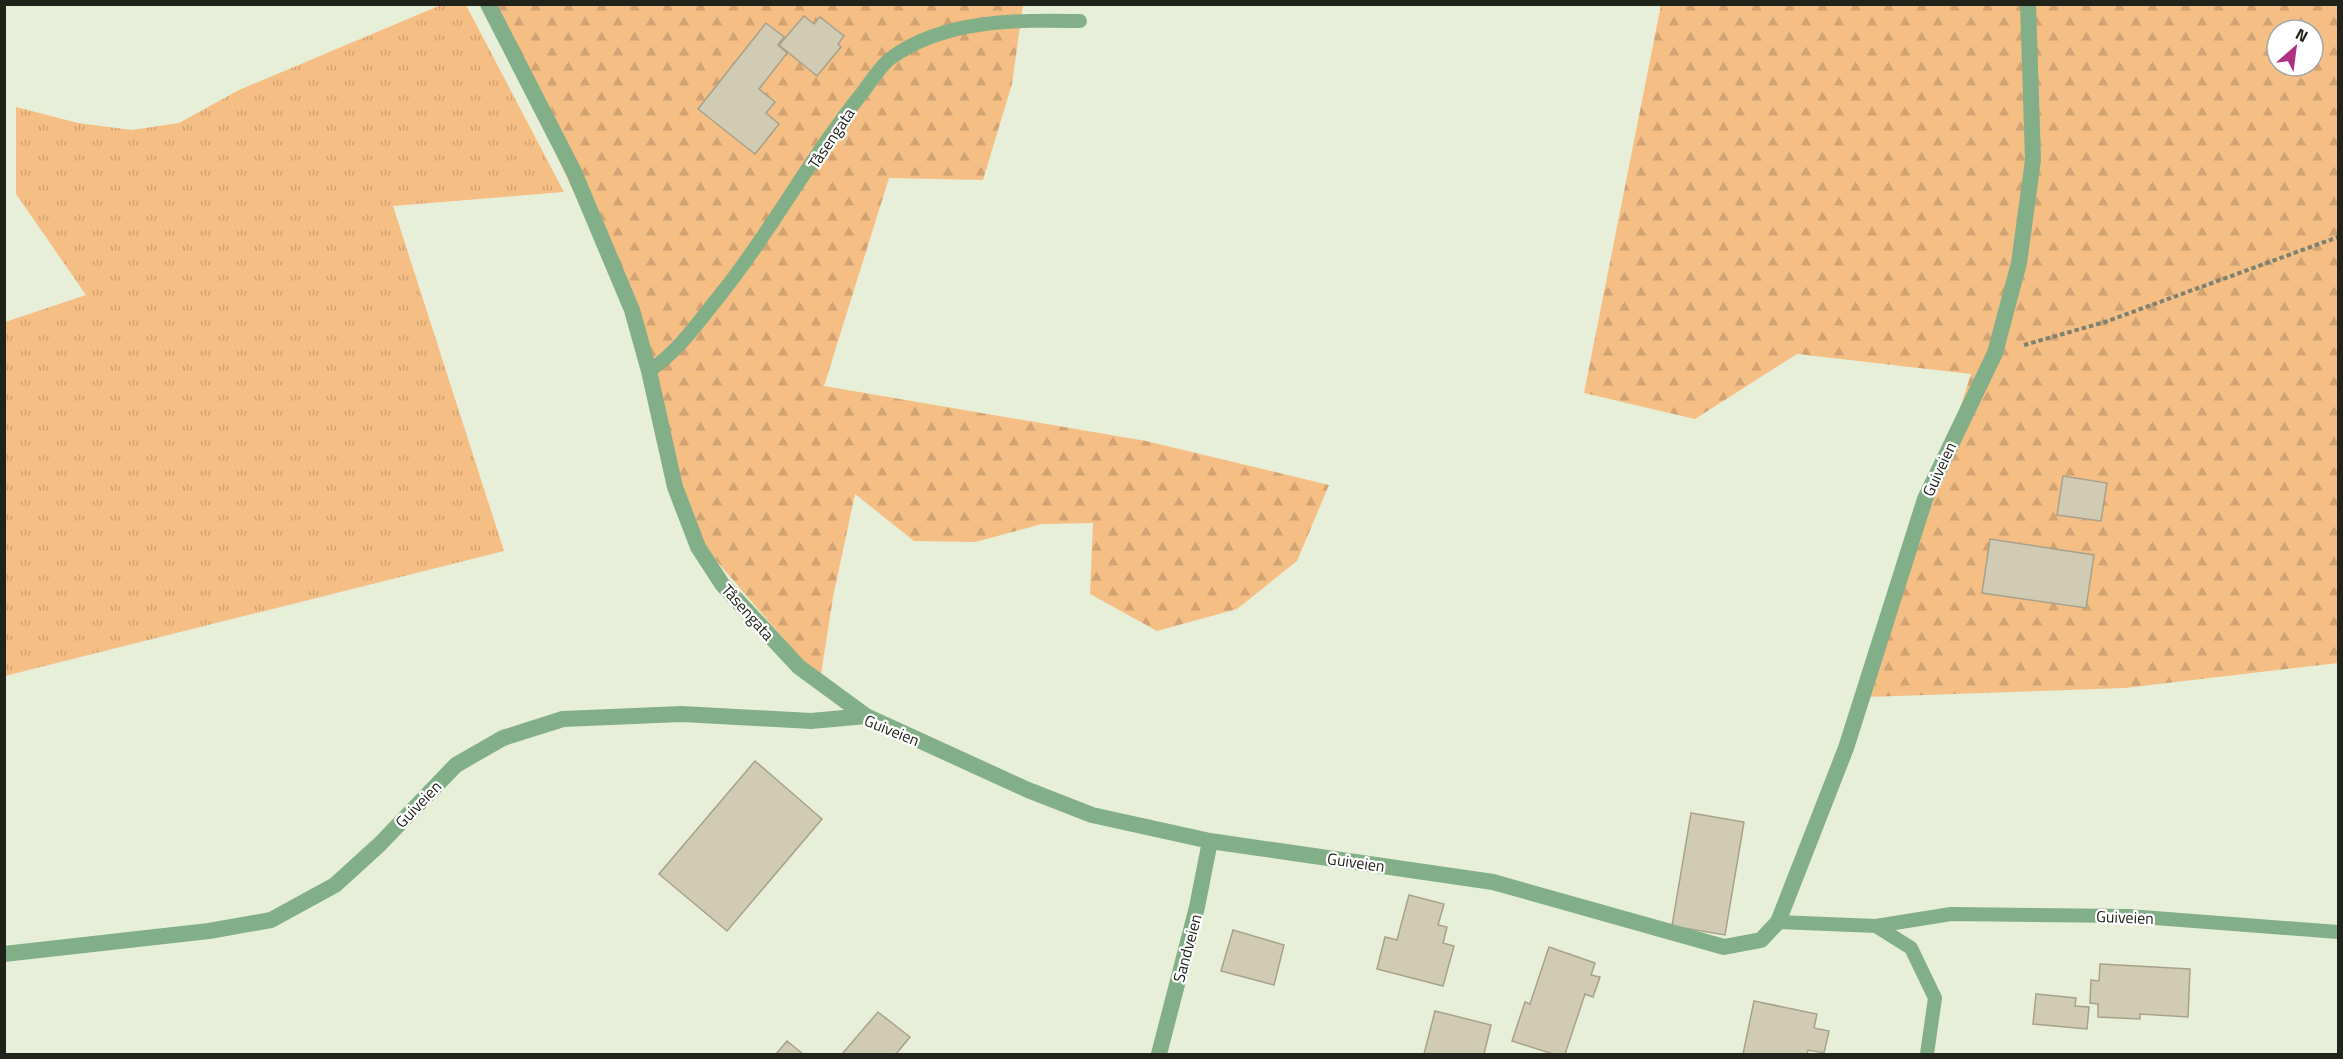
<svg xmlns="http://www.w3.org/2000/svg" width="2343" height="1059" viewBox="0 0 2343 1059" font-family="'Titillium Web',sans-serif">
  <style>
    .grass { fill: url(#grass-tufts) }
    .forest { fill: url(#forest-firs); fill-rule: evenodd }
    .building { fill: #d2cbb4; stroke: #a7a18b; stroke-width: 1.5 }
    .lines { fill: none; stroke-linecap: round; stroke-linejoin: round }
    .path { stroke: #7c8171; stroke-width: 4; stroke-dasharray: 4.5 3; stroke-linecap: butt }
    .service { stroke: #83af88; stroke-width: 14 }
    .minor { stroke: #83af88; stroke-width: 16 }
    .labels { text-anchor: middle; stroke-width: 4.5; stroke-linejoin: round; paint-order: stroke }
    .street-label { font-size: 16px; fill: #20231a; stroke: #fff }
  </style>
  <defs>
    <pattern id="grass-tufts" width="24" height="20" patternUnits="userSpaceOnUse" patternTransform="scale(1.5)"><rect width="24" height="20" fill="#f5be85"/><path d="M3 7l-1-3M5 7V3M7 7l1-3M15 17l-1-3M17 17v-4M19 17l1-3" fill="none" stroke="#d2a372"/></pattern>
    <pattern id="forest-firs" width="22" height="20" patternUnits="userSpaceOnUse" patternTransform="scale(1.5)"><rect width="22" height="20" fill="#f5be85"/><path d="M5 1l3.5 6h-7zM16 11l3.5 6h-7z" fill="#d2a372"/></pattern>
  </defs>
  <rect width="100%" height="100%" fill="#e8efd8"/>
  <!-- grass -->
  <path class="grass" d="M 441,5 L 466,5 L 564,192 L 393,206 L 504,551 L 5,676 L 5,322 L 86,295 L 16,194 L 16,107 L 78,123 L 132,130 L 179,123 L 239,90 Z"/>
  <!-- forest -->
  <path class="forest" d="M 480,5 L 1023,5 L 1012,84 L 983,180 L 889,178 L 824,386 L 1146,441 L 1329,485 L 1297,561 L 1237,609 L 1157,631 L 1090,594 L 1093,523 L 1042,524 L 975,542 L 914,541 L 855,494 L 833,597 L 820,681 L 696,537 L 616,283 L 516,68 Z
    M 1661,5 L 2338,5 L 2338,663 L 2125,688 L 1867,697 L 1971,374 L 1797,354 L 1695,419 L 1584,393 ZM 2277,30 L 2313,30 L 2313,66 L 2277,66 Z"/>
  <!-- building -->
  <path class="building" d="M 804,16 L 814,24 L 820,17 L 844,36 L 838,44 L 841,47 L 817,76 L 779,45 Z
    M 766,23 L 784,37 L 778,45 L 787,53 L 759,89 L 775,102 L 766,113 L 779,124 L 755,154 L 698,109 Z
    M 2063,476 L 2107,483 L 2101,521 L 2057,515 Z
    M 1990,539 L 2094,555 L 2086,608 L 1982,593 Z
    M 755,761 L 822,819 L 727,931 L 659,874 Z
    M 1691,813 L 1744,822 L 1725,935 L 1672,926 Z
    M 1409,895 L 1444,904 L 1438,925 L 1447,927 L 1443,943 L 1454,946 L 1443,986 L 1377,969 L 1385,937 L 1397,940 Z
    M 1233,930 L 1284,945 L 1274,985 L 1221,971 Z
    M 1549,947 L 1595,963 L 1591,975 L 1600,977 L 1593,997 L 1585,994 L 1565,1054 L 1553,1054 L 1512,1041 L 1525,1002 L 1530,1004 Z
    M 2100,964 L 2190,969 L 2188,1017 L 2140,1014 L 2140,1019 L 2098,1017 L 2098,1004 L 2090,1003 L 2091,980 L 2099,981 Z
    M 2036,994 L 2076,998 L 2075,1006 L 2089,1007 L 2087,1029 L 2033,1024 Z
    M 1754,1001 L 1817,1014 L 1814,1028 L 1829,1031 L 1824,1053 L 1808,1050 L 1807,1054 L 1743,1054 Z
    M 1435,1011 L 1491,1025 L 1484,1054 L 1424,1054 Z
    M 878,1012 L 910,1037 L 896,1054 L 842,1054 Z
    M 787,1041 L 803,1054 L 776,1054 Z"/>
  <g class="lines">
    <!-- path -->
    <path class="path" d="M 2024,345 L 2105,322 L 2338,237"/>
    <!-- service -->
    <path class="service" d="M 649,371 C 679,351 699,321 721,294 C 771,232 809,159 859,97 C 869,85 879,67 891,58 C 944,19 1017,20 1080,21
      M 1778,922 L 1876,926 L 1951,914 L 2129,916 L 2338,932
      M 1876,926 L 1911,948 L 1935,998 L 1927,1054"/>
    <!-- minor -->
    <path class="minor" d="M 488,4 L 574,172 L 632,310 L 649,371 L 675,487 L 698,547 L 722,584 L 799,667 L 866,716
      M 4,954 L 209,931 L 271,920 L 335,885 L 380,844 L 456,765 L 503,738 L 563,719 L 682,714 L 811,721 L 866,716 L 1028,790 L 1092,815 L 1210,841 L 1493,882 L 1724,947 L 1761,940 L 1778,922 L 1846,748 L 1925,499 L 1995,353 L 2019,263 L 2033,160 L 2028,4
      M 1159,1054 L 1197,907 L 1210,841"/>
  </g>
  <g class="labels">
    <!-- street labels -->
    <g class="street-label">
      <text transform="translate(831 138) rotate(-56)" y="6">Tåsengata</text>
      <text transform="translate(1939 469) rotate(-65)" y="6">Guiveien</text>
      <text transform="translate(748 612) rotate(48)" y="6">Tåsengata</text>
      <text transform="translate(892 730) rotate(22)" y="6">Guiveien</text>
      <text transform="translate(418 804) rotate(-46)" y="6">Guiveien</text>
      <text transform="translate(1356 862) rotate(8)" y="6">Guiveien</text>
      <text transform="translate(2125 917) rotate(2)" y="6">Guiveien</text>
      <text transform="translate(1187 948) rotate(-75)" y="6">Sandveien</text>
    </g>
  </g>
  <!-- border -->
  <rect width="2343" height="1059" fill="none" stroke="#20231a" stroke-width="12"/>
  <!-- north arrow -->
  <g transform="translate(2295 48) rotate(28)"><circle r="28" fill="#ffffff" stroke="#a6a7a3" stroke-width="1.5"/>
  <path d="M0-4.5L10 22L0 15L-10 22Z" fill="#ae3080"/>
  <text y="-9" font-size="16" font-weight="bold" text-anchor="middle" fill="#20231a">N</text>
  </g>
</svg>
